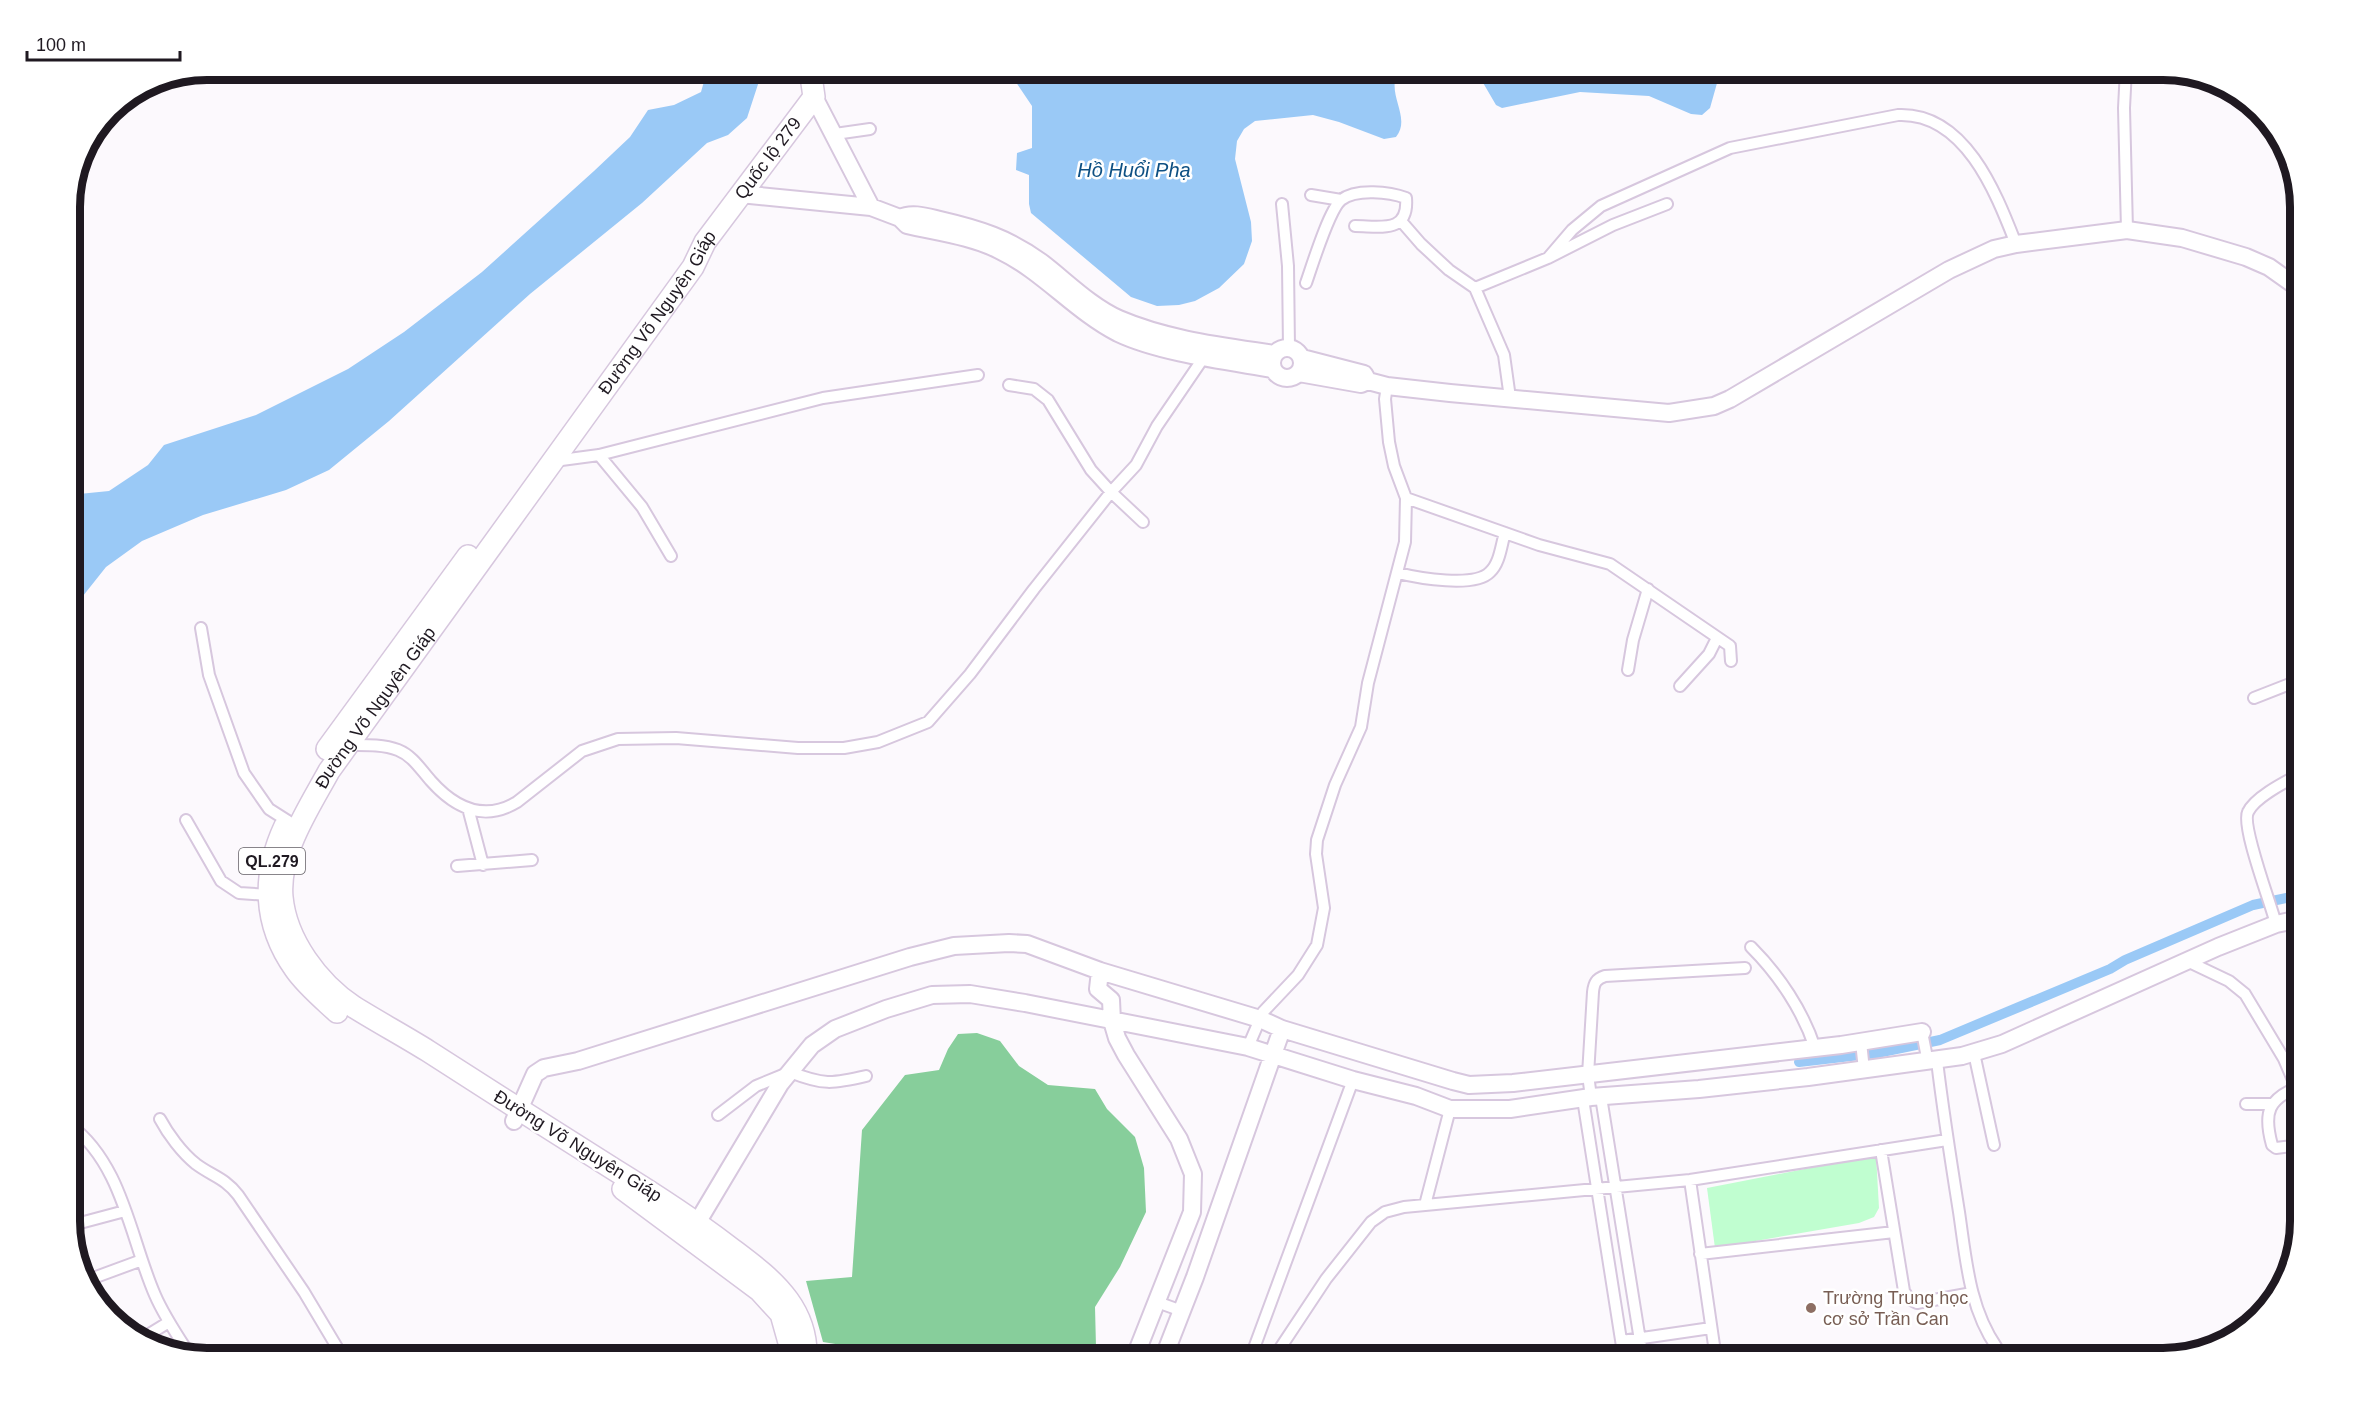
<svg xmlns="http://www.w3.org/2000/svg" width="2369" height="1428" viewBox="0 0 2369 1428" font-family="Helvetica,sans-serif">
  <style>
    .green { fill: #c0fed0 }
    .forest { fill: #87ce9b }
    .water { fill: #9ac9f6 }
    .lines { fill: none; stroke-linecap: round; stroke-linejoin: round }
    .canal { stroke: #9ac9f6; stroke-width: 10 }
    .street-casing { stroke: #d7c7de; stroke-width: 14 }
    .secondary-casing { stroke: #d7c7de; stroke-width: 20 }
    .highway-casing { stroke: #d7c7de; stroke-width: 24 }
    .street { stroke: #fff; stroke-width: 10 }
    .secondary { stroke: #fff; stroke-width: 16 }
    .highway { stroke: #fff; stroke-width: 21 }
    .education-dot { fill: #8d6e63; stroke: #fff; stroke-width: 2 }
    .labels { text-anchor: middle; stroke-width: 5; stroke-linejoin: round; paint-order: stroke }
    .shield { fill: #fff; stroke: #625e64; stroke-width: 1.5 }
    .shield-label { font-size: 16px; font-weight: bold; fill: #1f1921 }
    .street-label { font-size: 18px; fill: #1f1921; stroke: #fff }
    .education-label { font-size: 18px; fill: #785e54; stroke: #fff; text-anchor: start }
    .water-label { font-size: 20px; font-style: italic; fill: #0e5083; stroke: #fff }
    .rim { fill: none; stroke: #1f1921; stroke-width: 8 }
  </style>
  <rect width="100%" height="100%" fill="#fcf9fd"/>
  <!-- green -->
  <path class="green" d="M 1876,1155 L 1879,1208 L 1874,1217 L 1859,1223 L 1715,1248 L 1707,1188 Z"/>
  <!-- forest -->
  <path class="forest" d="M 977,1033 L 1000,1041 L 1019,1066 L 1048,1085 L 1095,1089 L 1107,1109 L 1135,1137 L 1144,1168 L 1146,1212 L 1120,1267 L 1095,1307 L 1096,1347 L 1091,1359 L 994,1359 L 979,1355 L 897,1354 L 823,1342 L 806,1281 L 852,1277 L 862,1130 L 905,1075 L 939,1070 L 948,1049 L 958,1034 Z"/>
  <!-- water -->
  <path class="water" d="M 698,69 L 763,69 L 747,118 L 728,135 L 707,143 L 642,203 L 530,294 L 389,421 L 329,470 L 286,490 L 203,515 L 142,541 L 106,567 L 75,606 L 69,609 L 69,495 L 109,491 L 148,465 L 164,445 L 256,415 L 348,369 L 404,332 L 482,272 L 594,171 L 630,137 L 648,110 L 674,105 L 701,92 L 705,78 Z
    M 1007,69 L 1401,69 C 1382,91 1413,116 1396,137 L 1384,139 L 1339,122 L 1313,115 L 1255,121 L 1244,129 L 1237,141 L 1235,159 L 1251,222 L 1252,241 L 1244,264 L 1219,288 L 1195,301 L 1179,305 L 1157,306 L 1131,297 L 1031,213 L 1029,204 L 1029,175 L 1016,170 L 1017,153 L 1032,148 L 1032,106 Z
    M 1475,69 L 1721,69 L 1710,108 L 1702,115 L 1691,114 L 1649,96 L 1580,92 L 1502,108 L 1496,105 Z"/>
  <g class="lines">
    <!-- canal -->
    <path class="canal" d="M 1799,1062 L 1877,1053 L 1940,1040 L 2110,969 L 2125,960 L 2253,905 L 2300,895"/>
    <!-- street casing -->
    <g class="street-casing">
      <path id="street" d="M 2126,69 L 2124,108 L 2127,230
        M 835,134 L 870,129
        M 1311,195 L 1341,200
        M 1282,204 L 1288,266 L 1289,348
        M 1401,221 L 1421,244 L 1449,270 L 1475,288 L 1504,355 L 1510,398
        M 1548,258 L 1572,230 L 1601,206 L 1730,148 L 1898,115 C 1965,112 1996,193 2016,244
        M 1306,283 C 1312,266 1329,210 1341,200 C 1356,188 1390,192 1406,198 C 1409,234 1380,226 1355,226
        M 1475,288 L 1548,258 L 1613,225 L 1667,204
        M 1009,385 L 1034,389 L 1048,400 L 1091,470 L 1111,492 L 1143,522
        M 599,455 L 642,507 L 671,556
        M 554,461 L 599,455 L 823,398 L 978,375
        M 1406,498 L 1539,545 L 1610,564 L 1730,646 L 1731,661
        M 1398,573 C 1418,578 1475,588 1490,572 C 1500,563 1501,545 1505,533
        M 201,628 L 209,675 L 244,773 L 269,809 L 291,823
        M 1628,670 L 1633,640 L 1648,589
        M 1680,686 L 1709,654 L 1717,638
        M 2254,698 L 2300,680
        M 347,745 C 363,745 383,744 398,750 C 413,756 421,770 431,781 C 455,808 484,822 517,802 L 582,751 L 618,739 L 676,738 L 798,748 L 844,748 L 878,742 L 928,722 L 970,674 L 1034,589 L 1111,492 L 1136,465 L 1157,426 L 1204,357
        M 468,808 L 483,865
        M 186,820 L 221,881 L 239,893 L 269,895
        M 457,866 L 532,860
        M 2276,924 C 2271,904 2241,826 2248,812 C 2255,797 2285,782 2300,774
        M 1751,947 C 1779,975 1803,1011 1815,1048
        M 2187,961 L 2229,981 L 2245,994 L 2284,1059 L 2296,1087
        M 1922,1032 L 1928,1063
        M 1861,1042 L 1864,1070
        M 1248,1047 L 1263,1012 L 1298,975 L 1317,945 L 1324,908 L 1316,854 L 1317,840 L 1335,785 L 1361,727 L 1368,683 L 1405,542 L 1406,498 L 1394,466 L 1389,442 L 1385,399 L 1387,386
        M 1974,1053 L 1994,1145
        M 1937,1061 C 1943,1111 1951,1162 1959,1212 C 1966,1259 1969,1308 1997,1348
        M 2300,1086 C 2268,1099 2263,1112 2272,1145 L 2276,1148 L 2300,1145
        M 1591,1097 L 1588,1075 L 1593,992 C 1594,983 1596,979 1605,976 L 1745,968
        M 1601,1097 L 1643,1359
        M 1583,1099 L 1624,1359
        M 2246,1104 L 2271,1104
        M 718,1115 L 756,1086 L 790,1072 C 823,1085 832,1084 866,1076
        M 160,1119 C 168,1134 182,1153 196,1164 C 212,1176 225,1178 238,1195 L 304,1292 L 344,1359
        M 69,1124 C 123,1164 130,1238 155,1295 C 164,1316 177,1335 190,1355
        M 1881,1150 L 1904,1291 L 1909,1299 L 1917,1303 L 1972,1293
        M 1690,1180 L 1716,1359
        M 1425,1205 L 1450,1109
        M 80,1223 L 125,1211
        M 1700,1254 L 1894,1232
        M 85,1281 L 142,1260
        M 1157,1302 L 1182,1311
        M 138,1341 L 169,1322
        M 1622,1341 L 1711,1328
        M 1250,1359 L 1353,1080
        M 1273,1359 L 1326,1279 L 1371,1222 L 1385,1212 L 1404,1207 L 1690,1180 L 1947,1140"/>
    </g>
    <!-- secondary casing -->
    <g class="secondary-casing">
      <path id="secondary" d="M 814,97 L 871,207
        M 740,194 L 871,207 L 900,218 L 907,225 C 937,232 971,236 999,250 C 1043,271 1075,311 1118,333 C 1160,353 1227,361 1273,369
        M 900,218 C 912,212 927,217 940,220 C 979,229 1008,238 1041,262 C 1066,281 1090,306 1119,319 C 1168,340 1222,346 1275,354
        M1272 363a15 15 0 1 1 30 0a15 15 0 1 1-30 0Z
        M 1302,358 L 1364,374 L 1368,381
        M 1299,373 L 1361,384 L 1368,381 L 1387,386 L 1450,393 L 1669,413 L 1714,406 L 1730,399 L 1949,270 L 1994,249 L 2016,244 L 2127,230 L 2182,238 L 2246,257 L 2269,267 L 2300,289
        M 1100,971 L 1098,989 L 1111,1000 L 1112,1021 L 1117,1038 L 1126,1055 L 1179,1139 L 1193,1174 L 1192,1212 L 1134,1359
        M 514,1121 L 535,1074 L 544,1068 L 578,1061 L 910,957 L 954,946 L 1009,943 L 1027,944 L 1100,971 L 1260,1019 L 1282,1029 L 1453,1081 L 1469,1085 L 1513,1083 L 1841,1045 L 1922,1032
        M 697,1223 L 780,1084 L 812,1045 L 835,1029 L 886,1009 L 932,995 L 970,994 L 1025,1003 L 1248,1047 L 1353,1080 L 1416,1096 L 1450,1109 L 1510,1109 L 1591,1097 L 1699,1089 L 1808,1077 L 1962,1056 L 2002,1044 L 2218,947 L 2276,924 L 2300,919
        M 1163,1359 L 1195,1277 L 1282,1029"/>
    </g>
    <!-- highway casing -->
    <g class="highway-casing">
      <g id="highway">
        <path d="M 327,749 L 468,556"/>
        <path d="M 285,826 C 262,875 263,924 295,969 C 306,985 322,998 337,1012"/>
        <path d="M 623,1189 L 759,1290 L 781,1314 L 790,1346 L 791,1359"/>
        <path id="s1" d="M 806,1359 C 807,1337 801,1318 788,1300 C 772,1278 749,1262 728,1246 C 691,1218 654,1194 615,1170 C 553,1131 490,1091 428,1051 C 404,1036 378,1022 354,1007 C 318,983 286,940 282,897 C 278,853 309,808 329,771 L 693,267 L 705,242 L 814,97 L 810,69"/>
      </g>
    </g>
    <!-- street -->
    <use href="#street" class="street"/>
    <!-- secondary -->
    <use href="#secondary" class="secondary"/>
    <!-- highway -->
    <use href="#highway" class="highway"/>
  </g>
  <!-- markers -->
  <circle class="education-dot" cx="1811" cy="1308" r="6"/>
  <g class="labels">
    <!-- shield labels -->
    <rect class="shield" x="239" y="848" width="66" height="26" rx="4.5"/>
    <g class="shield-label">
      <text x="272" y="867">QL.279</text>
    </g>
    <!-- street labels -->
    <g class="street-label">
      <text dy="6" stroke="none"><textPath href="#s1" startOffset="1614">Quốc lộ 279</textPath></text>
      <text dy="6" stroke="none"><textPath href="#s1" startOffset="1424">Đường Võ Nguyên Giáp</textPath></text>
      <text dy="6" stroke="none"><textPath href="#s1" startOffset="938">Đường Võ Nguyên Giáp</textPath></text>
      <text transform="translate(578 1146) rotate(32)" y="6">Đường Võ Nguyên Giáp</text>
    </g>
    <!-- education labels -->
    <g class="education-label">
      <text x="1823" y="1304">Trường Trung học<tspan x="1823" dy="21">cơ sở Trần Can</tspan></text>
    </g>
    <!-- water labels -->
    <g class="water-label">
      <text x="1134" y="177">Hồ Huổi Phạ</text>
    </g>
  </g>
  <!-- crop -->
  <path d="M0 0H2369V1428H0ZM207 80H2163A127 127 0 0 1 2290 207V1221A127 127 0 0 1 2163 1348H207A127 127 0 0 1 80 1221V207A127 127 0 0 1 207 80Z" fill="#fff" fill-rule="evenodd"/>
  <path class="rim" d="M207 80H2163A127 127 0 0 1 2290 207V1221A127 127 0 0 1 2163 1348H207A127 127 0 0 1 80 1221V207A127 127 0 0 1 207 80Z"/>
  <!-- scale -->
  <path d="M27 51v9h153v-9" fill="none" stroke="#1f1921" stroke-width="3"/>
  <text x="36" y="51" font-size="18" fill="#1f1921" stroke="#ffffff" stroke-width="4.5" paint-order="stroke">100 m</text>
</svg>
